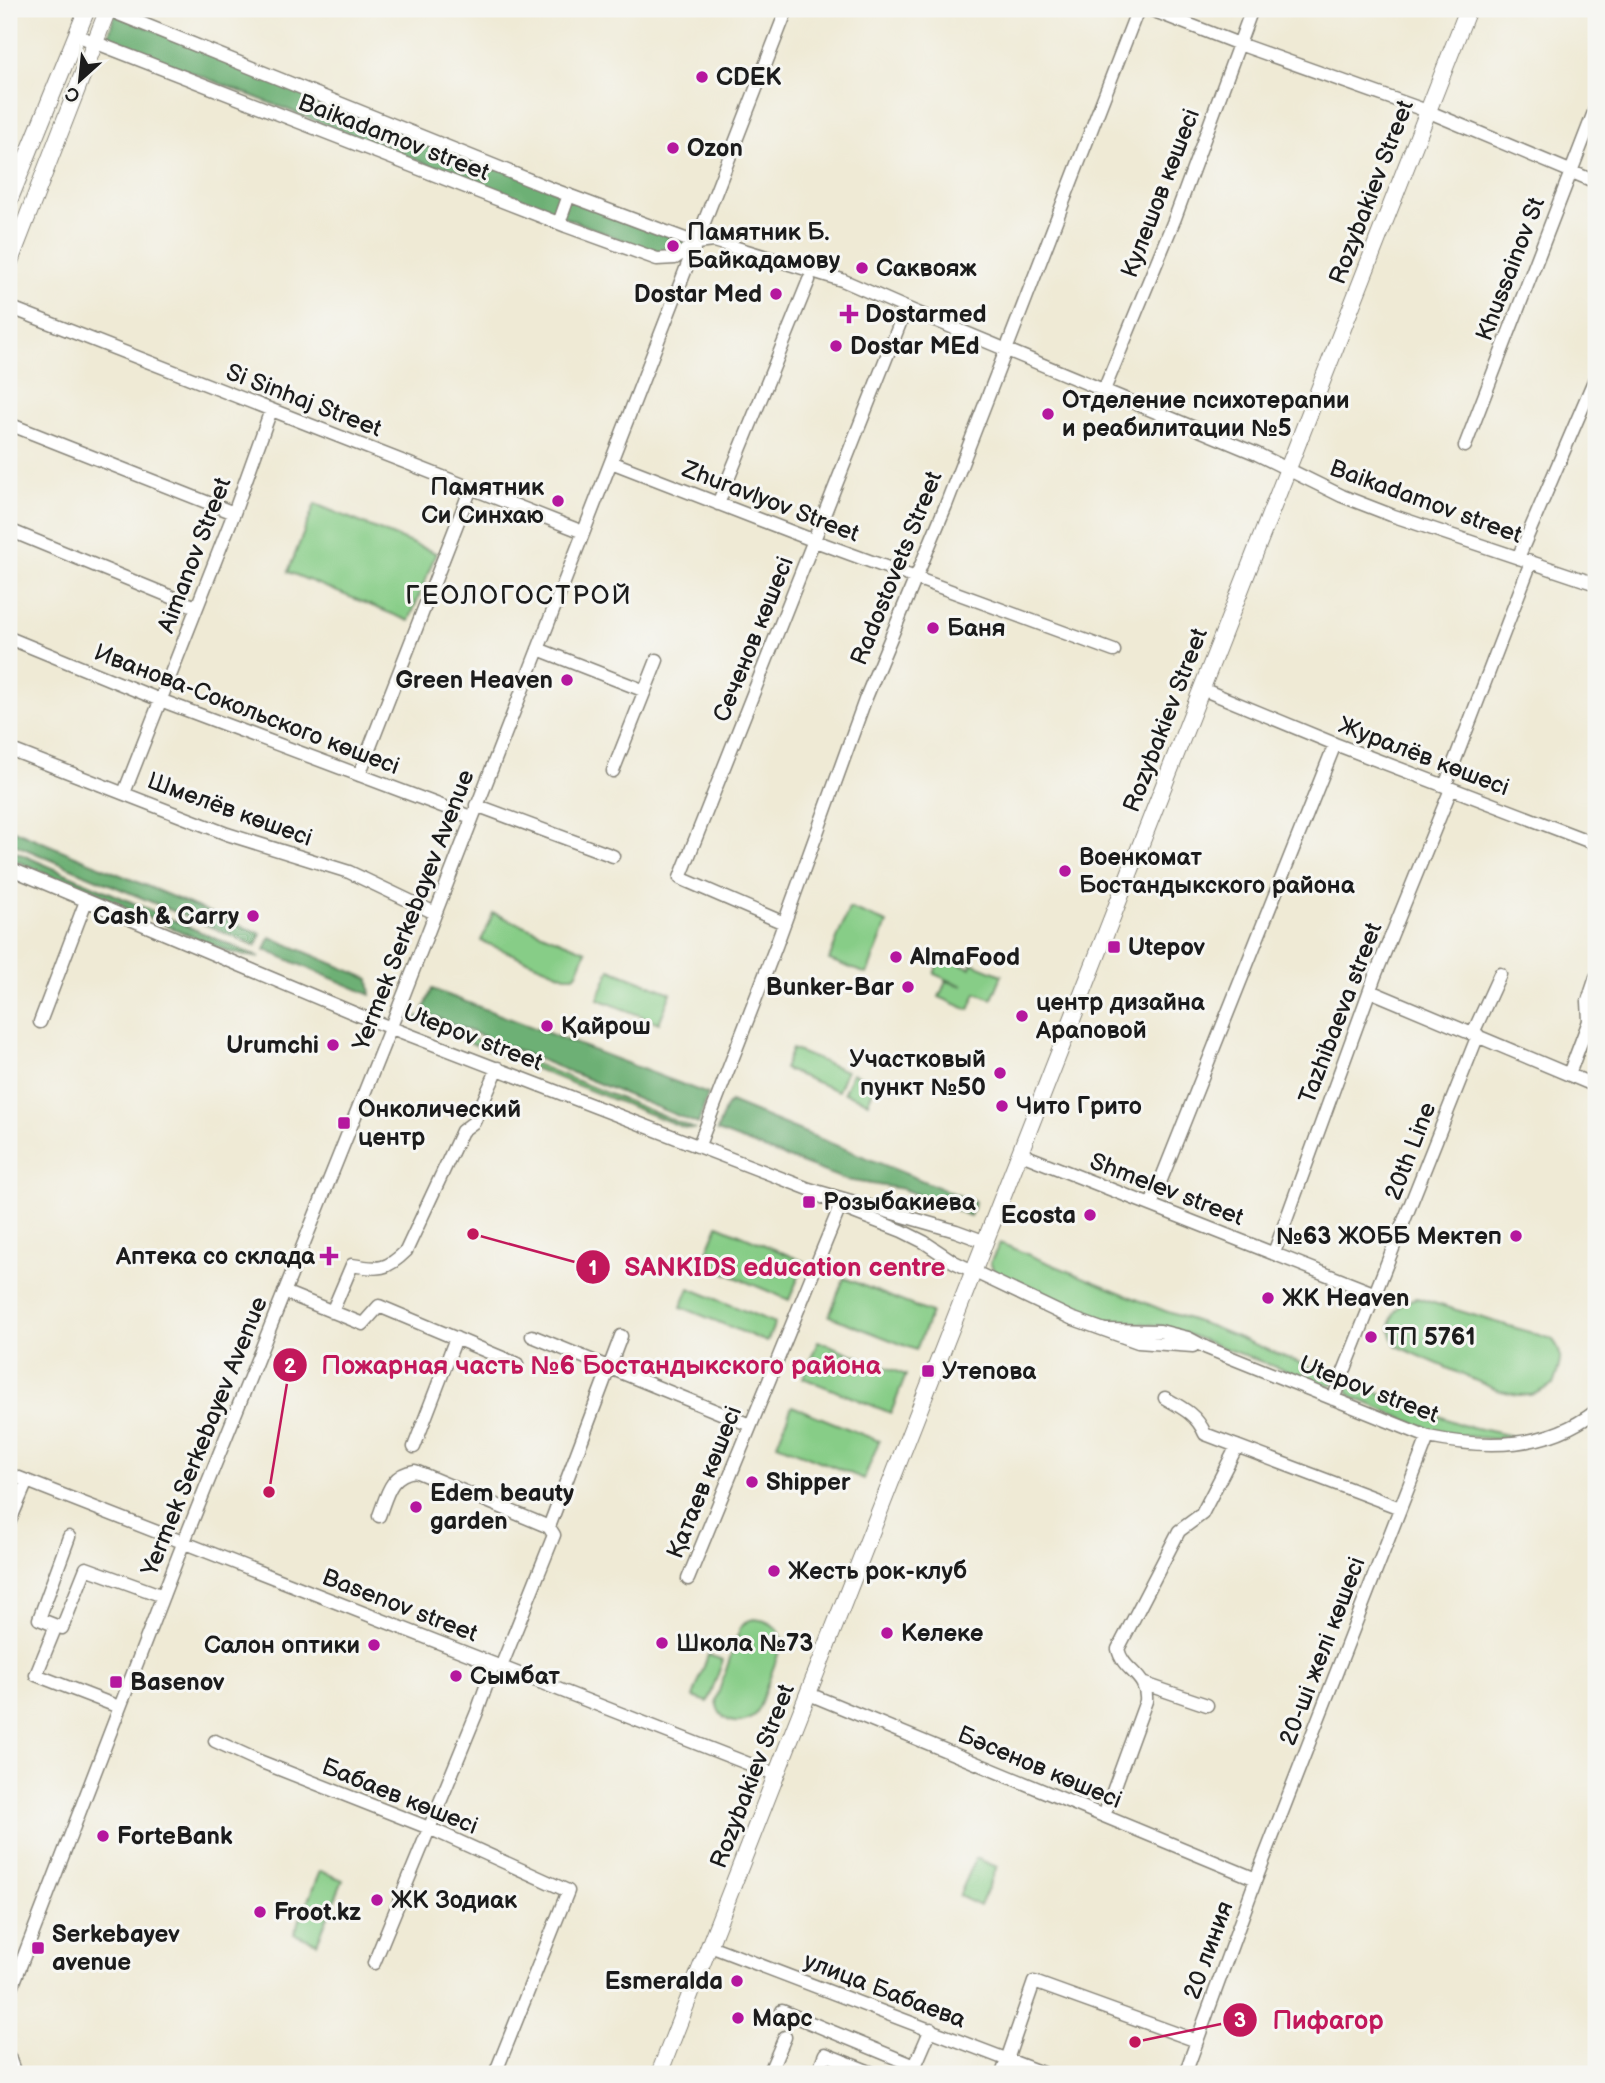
<svg xmlns="http://www.w3.org/2000/svg" width="1605" height="2083" viewBox="0 0 1605 2083" font-family="'Balsamiq Sans',sans-serif">
  <style>
    .green { fill: #87cd87; stroke: #527452; stroke-width: 2 }
    .forest { fill: #6db074; stroke: #446648; stroke-width: 2 }
    .lines { fill: none; stroke-linecap: round; stroke-linejoin: round }
    .minor-casing { stroke: #868378; stroke-width: 15 }
    .major-casing { stroke: #868378; stroke-width: 18 }
    .minor { stroke: #fff; stroke-width: 12 }
    .major { stroke: #fff; stroke-width: 16 }
    .poi-dot { fill: #b5179e; stroke: #f6f6f2; stroke-width: 2.5 }
    .labels { text-anchor: middle; stroke-width: 6; stroke-linejoin: round; paint-order: stroke }
    .poi-label { font-size: 24px; font-weight: bold; fill: #1c1c1c; stroke: #f6f6f2; text-anchor: start }
    .street-label { font-size: 24px; fill: #1c1c1c; stroke: #f6f6f2 }
    .neighbourhood-label { font-size: 26px; letter-spacing: 2px; fill: #1c1c1c; stroke: #f6f6f2 }
    .leader { fill: none; stroke: #c2185b; stroke-width: 2.5 }
    .callout-dot { fill: #c2185b; stroke: #f6f6f2; stroke-width: 2.5 }
    .mark-label { font-size: 21px; text-anchor: middle; font-weight: bold; fill: #fff }
    .callout-label { font-size: 26px; text-anchor: middle; font-weight: bold; fill: #c2185b; stroke: #f6f6f2; stroke-width: 6; stroke-linejoin: round; paint-order: stroke }
  </style>
  <rect width="100%" height="100%" fill="#f6f6f2"/>
  <filter id="ink" filterUnits="userSpaceOnUse"><feTurbulence type="fractalNoise" baseFrequency=".0143" numOctaves="2"/><feDisplacementMap in="SourceGraphic" scale="14" xChannelSelector="R" yChannelSelector="G"/><feConvolveMatrix kernelMatrix="1 2 1 2 8 2 1 2 1" color-interpolation-filters="sRGB"/></filter>
  <filter id="wash" filterUnits="userSpaceOnUse"><feTurbulence type="fractalNoise" baseFrequency=".00686" numOctaves="4" result="noise"/><feDisplacementMap in="SourceGraphic" scale="28" xChannelSelector="R" yChannelSelector="G"/><feGaussianBlur stdDeviation="1.57" result="paint"/><feColorMatrix in="noise" values="0 0 0 0 0 0 0 0 0 0 0 0 0 0 0 0 0 1.4 0 .05"/><feComposite in="paint" operator="in"/></filter>
  <g filter="url(#wash)">
    <rect width="100%" height="100%" fill="#efead5"/>
    <!-- green -->
    <path class="green" d="M 315,504 L 436,553 L 409,621 L 288,572 Z
      M 849,908 L 887,923 L 867,974 L 829,960 Z
      M 493,913 L 586,951 L 577,973 L 574,976 L 565,976 L 481,941 Z
      M 941,956 L 970,968 L 972,963 L 1002,975 L 992,999 L 976,993 L 969,1010 L 939,997 L 946,981 L 963,986 L 934,974 Z
      M 610,969 L 671,993 L 659,1023 L 598,999 Z
      M 418,1016 L 695,1129 L 685,1128 L 425,1025 L 417,1018 Z
      M 792,1049 L 846,1071 L 838,1091 L 784,1069 Z
      M 852,1073 L 876,1083 L 868,1102 L 844,1093 Z
      M 718,1225 L 805,1262 L 789,1300 L 702,1263 Z
      M 1000,1243 L 1165,1311 L 1210,1326 L 1335,1377 L 1337,1382 L 1331,1386 L 1321,1384 L 1168,1327 L 1125,1321 L 1100,1322 L 1049,1302 L 1015,1285 L 995,1272 L 990,1263 Z
      M 844,1278 L 931,1313 L 916,1350 L 829,1316 Z
      M 689,1288 L 775,1323 L 767,1342 L 681,1307 Z
      M 1417,1298 L 1552,1339 C 1566,1354 1559,1367 1553,1385 L 1532,1395 L 1518,1395 L 1497,1390 L 1397,1346 C 1383,1325 1393,1303 1417,1298 Z
      M 818,1341 L 906,1375 L 891,1413 L 803,1378 Z
      M 1349,1381 L 1462,1425 L 1512,1436 L 1494,1439 L 1436,1433 L 1353,1397 L 1348,1392 Z
      M 792,1406 L 879,1441 L 864,1479 L 777,1444 Z
      M 754,1619 C 769,1620 779,1626 783,1641 L 757,1713 C 742,1729 718,1724 716,1700 L 740,1628 L 747,1621 Z
      M 708,1655 L 723,1660 L 708,1702 L 693,1697 Z
      M 976,1858 L 997,1867 L 980,1906 L 959,1896 Z
      M 320,1871 L 343,1880 L 317,1943 L 294,1934 Z"/>
    <!-- forest -->
    <path class="forest" d="M 114,14 L 690,244 L 666,257 L 108,40 Z
      M 9,828 L 261,934 L 256,946 L 9,842 Z
      M 9,849 L 233,946 L 260,958 L 229,952 L 9,858 Z
      M 270,937 L 369,979 L 371,995 L 265,950 Z
      M 432,989 L 708,1094 L 698,1124 L 423,1012 Z
      M 730,1102 L 975,1202 L 970,1216 L 903,1189 L 846,1180 L 717,1131 L 725,1109 Z"/>
  </g>
  <g filter="url(#ink)">
    <g class="lines">
      <!-- minor casing -->
      <g class="minor-casing">
        <path id="minor" d="M 106,9 L 552,189 L 696,243 L 714,241 L 842,280 L 906,308 L 1257,454 L 1342,496 L 1391,515 L 1596,584
          M 1149,9 L 1239,44 L 1427,111 L 1596,182
          M 76,35 L 566,226 L 657,259 L 675,258 L 696,243
          M 559,223 L 569,195
          M 9,307 L 583,532
          M 1104,390 L 1175,218 L 1252,9
          M 9,424 L 234,513
          M 1465,446 L 1596,107
          M 611,462 L 815,541 L 1114,651
          M 718,504 L 809,280
          M 9,530 L 196,607
          M 1518,558 L 1596,376
          M 9,638 L 160,700 L 471,817
          M 538,649 L 645,691
          M 1202,689 L 1335,744 L 1596,844
          M 9,749 L 227,834 L 349,872 L 435,913
          M 613,771 L 657,660
          M 359,775 L 471,488
          M 1445,786 L 1531,562
          M 124,793 L 234,513 L 271,410
          M 476,805 L 613,856
          M 9,868 L 368,1019 L 809,1189 L 956,1231 L 986,1242
          M 784,923 L 680,878 L 906,308
          M 1370,991 L 1596,1086
          M 40,1022 L 86,901
          M 1473,1033 L 1500,974
          M 1569,1074 L 1589,1021 L 1588,1001 L 1596,977
          M 699,1145 L 776,946 L 865,700 L 946,505 L 1138,9
          M 1021,1154 L 1376,1294
          M 821,1196 L 840,1207 L 902,1231 L 924,1242 L 954,1262 L 1071,1318 L 1138,1342 L 1193,1346
          M 1151,1205 L 1335,744
          M 1274,1253 L 1375,976 L 1451,789
          M 284,1292 L 363,1324 L 379,1306 L 517,1364
          M 332,1312 L 352,1265 C 379,1270 387,1270 406,1251 L 462,1131 L 474,1122 L 498,1068
          M 1106,1330 L 1160,1331 L 1188,1338 L 1207,1348 L 1428,1437 C 1487,1449 1547,1449 1596,1411
          M 532,1336 L 750,1425
          M 1165,1398 C 1183,1408 1197,1415 1205,1434 L 1400,1508
          M 1333,1399 L 1478,1035
          M 414,1447 L 456,1338
          M 9,1474 L 777,1775
          M 379,1516 C 387,1495 390,1474 415,1471 L 549,1527 L 554,1535 L 501,1667
          M 9,1523 L 27,1481
          M 549,1527 L 621,1336
          M 69,1537 L 39,1619 L 62,1628 L 86,1568 L 163,1596
          M 688,1579 L 840,1207
          M 56,1626 L 36,1675 L 119,1707
          M 1145,1684 L 1207,1705
          M 809,1694 L 1256,1879
          M 215,1741 L 259,1761 L 429,1828 L 568,1891 L 495,2074
          M 1104,1816 L 1146,1701 C 1148,1674 1123,1672 1118,1649 L 1179,1531 L 1202,1514 L 1237,1446
          M 710,1946 L 1045,2074
          M 374,1963 L 477,1712 L 494,1664
          M 9,1995 L 179,1554 L 404,994 L 787,9
          M 782,2011 L 915,2066 L 931,2029
          M 9,2057 L 15,2074
          M 769,2074 L 785,2037
          M 817,2074 L 825,2054 L 875,2074
          M 1002,2074 L 1034,1982 L 1197,2041
          M 1185,2074 L 1256,1879 L 1428,1437"/>
      </g>
      <!-- major casing -->
      <g class="major-casing">
        <path id="major" d="M 9,201 L 87,9
          M 9,264 L 108,9
          M 659,2074 L 1468,9"/>
      </g>
      <!-- minor -->
      <use href="#minor" class="minor"/>
      <!-- major -->
      <use href="#major" class="major"/>
    </g>
  </g>
  <!-- markers -->
  <g class="poi-dot">
    <circle cx="702" cy="77" r="7"/>
    <circle cx="673" cy="148" r="7"/>
    <circle cx="673" cy="246" r="7"/>
    <circle cx="862" cy="268" r="7"/>
    <circle cx="776" cy="294" r="7"/>
    <path d="M845.5 303.5h7v7h7v7h-7v7h-7v-7h-7v-7h7z"/>
    <circle cx="836" cy="346" r="7"/>
    <circle cx="1048" cy="414" r="7"/>
    <circle cx="558" cy="501" r="7"/>
    <circle cx="933" cy="628" r="7"/>
    <circle cx="567" cy="680" r="7"/>
    <circle cx="1065" cy="871" r="7"/>
    <circle cx="253" cy="916" r="7"/>
    <rect x="1107" y="940" width="14" height="14" rx="3.5"/>
    <circle cx="896" cy="957" r="7"/>
    <circle cx="908" cy="987" r="7"/>
    <circle cx="1022" cy="1016" r="7"/>
    <circle cx="547" cy="1026" r="7"/>
    <circle cx="333" cy="1045" r="7"/>
    <circle cx="1000" cy="1073" r="7"/>
    <circle cx="1002" cy="1106" r="7"/>
    <rect x="337" y="1116" width="14" height="14" rx="3.5"/>
    <rect x="802" y="1195" width="14" height="14" rx="3.5"/>
    <circle cx="1090" cy="1215" r="7"/>
    <circle cx="1516" cy="1236" r="7"/>
    <path d="M325.5 1245.5h7v7h7v7h-7v7h-7v-7h-7v-7h7z"/>
    <circle cx="1268" cy="1298" r="7"/>
    <circle cx="1371" cy="1337" r="7"/>
    <rect x="921" y="1364" width="14" height="14" rx="3.5"/>
    <circle cx="752" cy="1482" r="7"/>
    <circle cx="416" cy="1507" r="7"/>
    <circle cx="774" cy="1571" r="7"/>
    <circle cx="887" cy="1633" r="7"/>
    <circle cx="662" cy="1643" r="7"/>
    <circle cx="374" cy="1645" r="7"/>
    <circle cx="456" cy="1676" r="7"/>
    <rect x="109" y="1675" width="14" height="14" rx="3.5"/>
    <circle cx="103" cy="1836" r="7"/>
    <circle cx="377" cy="1900" r="7"/>
    <circle cx="260" cy="1912" r="7"/>
    <rect x="31" y="1941" width="14" height="14" rx="3.5"/>
    <circle cx="737" cy="1981" r="7"/>
    <circle cx="738" cy="2018" r="7"/>
  </g>
  <g class="labels">
    <!-- poi labels -->
    <g class="poi-label">
      <text x="716" y="85">CDEK</text>
      <text x="687" y="156">Ozon</text>
      <text x="687" y="240">Памятник Б.<tspan x="687" dy="28">Байкадамову</tspan></text>
      <text x="876" y="276">Саквояж</text>
      <text x="762" y="302" text-anchor="end">Dostar Med</text>
      <text x="865" y="322">Dostarmed</text>
      <text x="850" y="354">Dostar MEd</text>
      <text x="1062" y="408">Отделение психотерапии<tspan x="1062" dy="28">и реабилитации №5</tspan></text>
      <text x="544" y="495" text-anchor="end">Памятник<tspan x="544" dy="28">Си Синхаю</tspan></text>
      <text x="947" y="636">Баня</text>
      <text x="553" y="688" text-anchor="end">Green Heaven</text>
      <text x="1079" y="865">Военкомат<tspan x="1079" dy="28">Бостандыкского района</tspan></text>
      <text x="239" y="924" text-anchor="end">Cash &amp; Carry</text>
      <text x="1128" y="955">Utepov</text>
      <text x="910" y="965">AlmaFood</text>
      <text x="894" y="995" text-anchor="end">Bunker-Bar</text>
      <text x="1036" y="1010">центр дизайна<tspan x="1036" dy="28">Араповой</tspan></text>
      <text x="561" y="1034">Қайрош</text>
      <text x="319" y="1053" text-anchor="end">Urumchi</text>
      <text x="986" y="1067" text-anchor="end">Участковый<tspan x="986" dy="28">пункт №50</tspan></text>
      <text x="1016" y="1114">Чито Грито</text>
      <text x="358" y="1117">Онколический<tspan x="358" dy="28">центр</tspan></text>
      <text x="823" y="1210">Розыбакиева</text>
      <text x="1076" y="1223" text-anchor="end">Ecosta</text>
      <text x="1502" y="1244" text-anchor="end">№63 ЖОББ Мектеп</text>
      <text x="315" y="1264" text-anchor="end">Аптека со склада</text>
      <text x="1282" y="1306">ЖК Heaven</text>
      <text x="1385" y="1345">ТП 5761</text>
      <text x="942" y="1379">Утепова</text>
      <text x="766" y="1490">Shipper</text>
      <text x="430" y="1501">Edem beauty<tspan x="430" dy="28">garden</tspan></text>
      <text x="788" y="1579">Жесть рок-клуб</text>
      <text x="901" y="1641">Келеке</text>
      <text x="676" y="1651">Школа №73</text>
      <text x="360" y="1653" text-anchor="end">Салон оптики</text>
      <text x="470" y="1684">Сымбат</text>
      <text x="130" y="1690">Basenov</text>
      <text x="117" y="1844">ForteBank</text>
      <text x="391" y="1908">ЖК Зодиак</text>
      <text x="274" y="1920">Froot.kz</text>
      <text x="52" y="1942">Serkebayev<tspan x="52" dy="28">avenue</tspan></text>
      <text x="723" y="1989" text-anchor="end">Esmeralda</text>
      <text x="752" y="2026">Марс</text>
    </g>
    <!-- street labels -->
    <g class="street-label">
      <text transform="translate(394 137) rotate(21)" y="8">Baikadamov street</text>
      <text transform="translate(1371 192) rotate(-69)" y="8">Rozybakiev Street</text>
      <text transform="translate(1160 193) rotate(-69)" y="8">Кулешов көшесі</text>
      <text transform="translate(1510 269) rotate(-69)" y="8">Khussainov St</text>
      <text transform="translate(304 400) rotate(21)" y="8">Si Sinhaj Street</text>
      <text transform="translate(771 501) rotate(21)" y="8">Zhuravlyov Street</text>
      <text transform="translate(1426 501) rotate(20)" y="8">Baikadamov street</text>
      <text transform="translate(194 555) rotate(-69)" y="8">Aimanov Street</text>
      <text transform="translate(896 568) rotate(-68)" y="8">Radostovets Street</text>
      <text transform="translate(753 639) rotate(-68)" y="8">Сеченов көшесі</text>
      <text transform="translate(247 709) rotate(21)" y="8">Иванова-Сокольского көшесі</text>
      <text transform="translate(1165 720) rotate(-69)" y="8">Rozybakiev Street</text>
      <text transform="translate(1424 756) rotate(21)" y="8">Журалёв көшесі</text>
      <text transform="translate(230 809) rotate(20)" y="8">Шмелёв көшесі</text>
      <text transform="translate(413 910) rotate(-69)" y="8">Yermek Serkebayev Avenue</text>
      <text transform="translate(1340 1013) rotate(-69)" y="8">Tazhibaeva street</text>
      <text transform="translate(473 1037) rotate(21)" y="8">Utepov street</text>
      <text transform="translate(1410 1151) rotate(-69)" y="8">20th Line</text>
      <text transform="translate(1167 1189) rotate(21)" y="8">Shmelev street</text>
      <text transform="translate(1369 1389) rotate(21)" y="8">Utepov street</text>
      <text transform="translate(204 1436) rotate(-68)" y="8">Yermek Serkebayev Avenue</text>
      <text transform="translate(704 1482) rotate(-68)" y="8">Қатаев көшесі</text>
      <text transform="translate(400 1605) rotate(21)" y="8">Basenov street</text>
      <text transform="translate(1322 1651) rotate(-69)" y="8">20-ші желі көшесі</text>
      <text transform="translate(1040 1767) rotate(23)" y="8">Бәсенов көшесі</text>
      <text transform="translate(752 1776) rotate(-69)" y="8">Rozybakiev Street</text>
      <text transform="translate(400 1796) rotate(22)" y="8">Бабаев көшесі</text>
      <text transform="translate(1208 1950) rotate(-70)" y="8">20 линия</text>
      <text transform="translate(885 1990) rotate(21)" y="8">улица Бабаева</text>
    </g>
    <!-- neighbourhood labels -->
    <g class="neighbourhood-label">
      <text x="519" y="604">ГЕОЛОГОСТРОЙ</text>
    </g>
  </g>
  <!-- callouts -->
  <path class="leader" d="M473 1234L593 1267M269 1492L290 1365M1135 2042L1240 2020"/>
  <g class="callout-dot">
    <circle cx="473" cy="1234" r="7"/>
    <circle cx="269" cy="1492" r="7"/>
    <circle cx="1135" cy="2042" r="7"/>
    <circle cx="593" cy="1267" r="18"/>
    <circle cx="290" cy="1365" r="18"/>
    <circle cx="1240" cy="2020" r="18"/>
  </g>
  <g class="mark-label">
    <text x="593" y="1275">1</text>
    <text x="290" y="1373">2</text>
    <text x="1240" y="2027">3</text>
  </g>
  <g class="callout-label">
    <text x="785" y="1276">SANKIDS education centre</text>
    <text x="601" y="1374">Пожарная часть №6 Бостандыкского района</text>
    <text x="1328" y="2029">Пифагор</text>
  </g>
  <!-- margin -->
  <rect width="1605" height="2083" fill="none" stroke="#f6f6f2" stroke-width="35"/>
  <!-- north arrow -->
  <g transform="translate(80 80) rotate(207)" stroke="#f6f6f2" stroke-width="5" paint-order="stroke">
  <path d="M0-5L12 26L0 18L-12 26Z" fill="#1c1c1c"/>
  <text y="-10" font-size="19" font-weight="bold" text-anchor="middle" fill="#1c1c1c">С</text>
  </g>
</svg>
